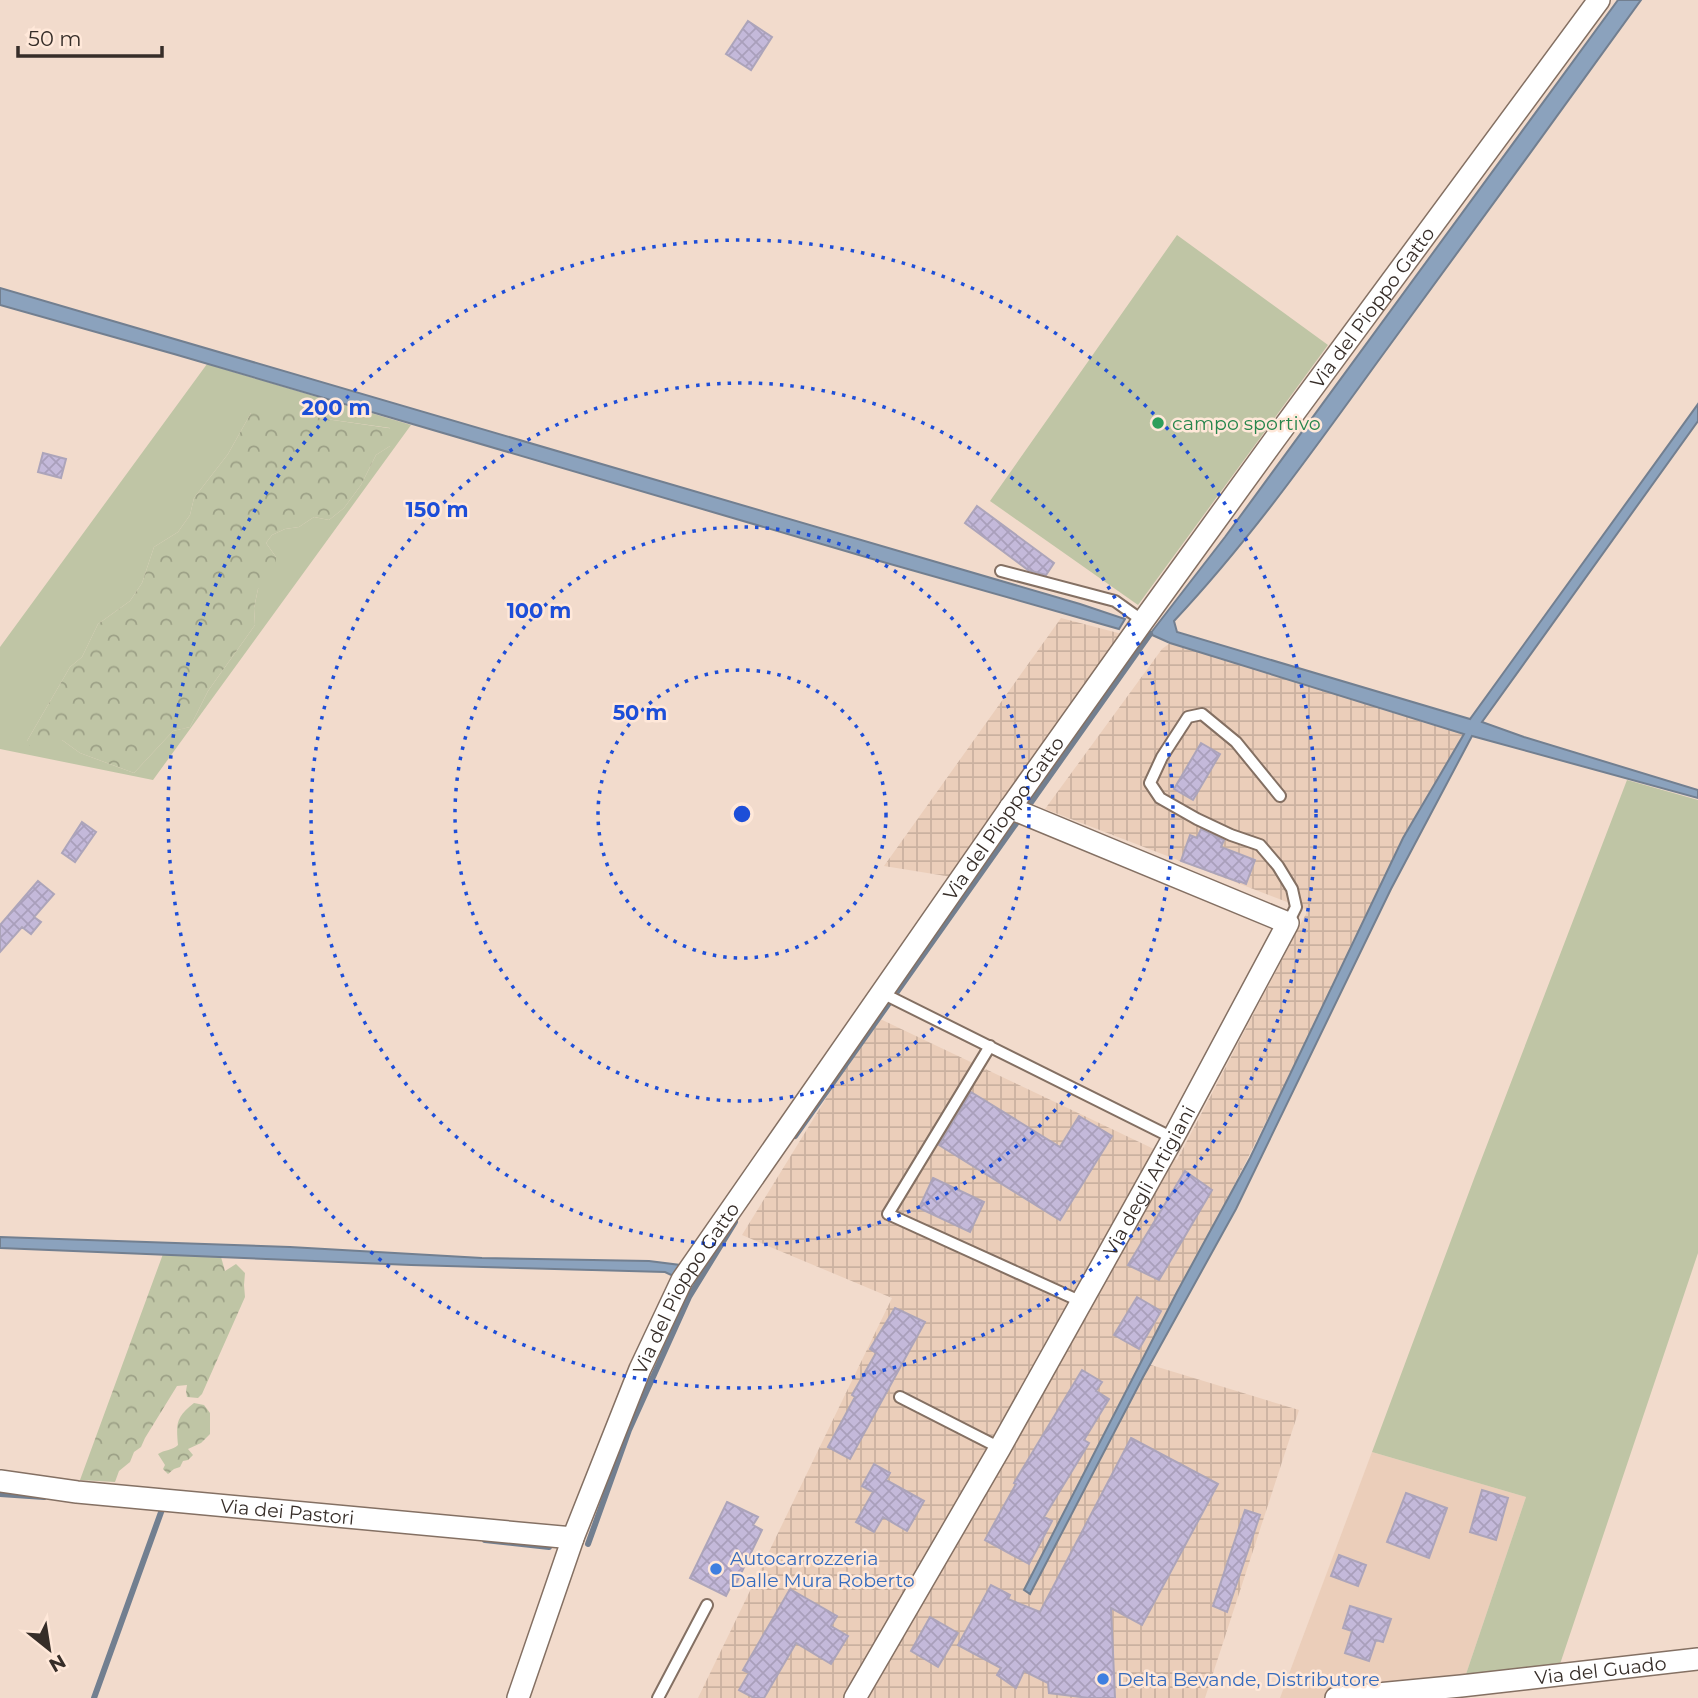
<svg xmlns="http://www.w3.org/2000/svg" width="1698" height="1698" viewBox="0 0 1698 1698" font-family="Montserrat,sans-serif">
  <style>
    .built { fill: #ebceba }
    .industrial { fill: url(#industrial-grid) }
    .grass { fill: #bfc5a5; fill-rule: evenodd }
    .forest { fill: url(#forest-crowns) }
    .water { fill: #8ba2bd; stroke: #727f90; stroke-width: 2 }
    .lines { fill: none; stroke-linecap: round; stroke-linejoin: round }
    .stream { stroke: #727f90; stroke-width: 6 }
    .building { fill: url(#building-cross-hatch); stroke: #aca4ba; stroke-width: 2 }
    .lane-casing { stroke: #847063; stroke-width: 14 }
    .street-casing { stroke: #847063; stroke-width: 24 }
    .lane { stroke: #fff; stroke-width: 10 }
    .street { stroke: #fff; stroke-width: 21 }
    .ring { fill: none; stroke: #1d4ed8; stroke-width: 3.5; stroke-dasharray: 3.5 7 }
    .leisure-dot { fill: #2e9e5b; stroke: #ffe8d9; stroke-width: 2.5 }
    .shop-dot { fill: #3f7fe0; stroke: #ffe8d9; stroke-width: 2.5 }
    .labels { text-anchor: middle; stroke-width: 5; stroke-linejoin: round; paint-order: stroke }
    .street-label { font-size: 19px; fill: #362d28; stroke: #ffe8d9 }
    .leisure-label { font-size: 19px; fill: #27864d; stroke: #ffe8d9; text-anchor: start }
    .shop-label { font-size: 19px; fill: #366cbe; stroke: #ffe8d9; text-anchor: start }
    .centre { fill: #1d4ed8; stroke: #ffe8d9; stroke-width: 3.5 }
    .ring-label { font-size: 21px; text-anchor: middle; font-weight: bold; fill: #1d4ed8; stroke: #ffe8d9; stroke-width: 5; stroke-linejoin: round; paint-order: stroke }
  </style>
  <defs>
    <pattern id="industrial-grid" width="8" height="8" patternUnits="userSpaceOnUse" patternTransform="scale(1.75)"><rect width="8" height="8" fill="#ebceba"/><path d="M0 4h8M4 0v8" fill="none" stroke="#cab1a0"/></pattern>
    <pattern id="forest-crowns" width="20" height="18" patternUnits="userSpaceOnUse" patternTransform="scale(1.75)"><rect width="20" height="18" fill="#bfc5a5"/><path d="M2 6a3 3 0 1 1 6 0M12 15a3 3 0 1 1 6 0" fill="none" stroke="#9ca086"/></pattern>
    <pattern id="building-cross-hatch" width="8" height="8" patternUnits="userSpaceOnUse" patternTransform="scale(1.75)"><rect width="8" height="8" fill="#c4b9da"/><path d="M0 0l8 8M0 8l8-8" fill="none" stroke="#a99fbb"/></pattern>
  </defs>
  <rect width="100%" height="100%" fill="#f2dbcc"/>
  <!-- built -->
  <path class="built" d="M 1372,1452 L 1526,1497 L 1463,1683 L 1461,1686 L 1324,1698 L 1280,1698 Z"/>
  <!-- industrial -->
  <path class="industrial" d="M 1061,618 L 1122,634 L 952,877 L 884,866 Z
    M 1170,643 L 1464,733 L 1406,832 L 1292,1070 L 1144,1364 L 1151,1365 L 1299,1410 L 1205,1698 L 698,1698 L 892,1298 L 742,1235 L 876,1017 L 1177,1160 L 1308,910 L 1045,809 L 1162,649 Z"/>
  <!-- grass -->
  <path class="grass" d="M 1177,235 L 1328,345 L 1138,605 L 990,501 Z
    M 207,364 L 411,425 L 153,780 L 0,749 L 0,647 ZM 300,412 L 319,418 L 390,428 L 390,446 L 376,455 L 361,485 L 344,508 L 329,520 L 314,517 L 299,527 L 285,529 L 272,535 L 266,543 L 276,557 L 258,589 L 254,608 L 255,625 L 208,691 L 190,727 L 173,731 L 134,773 L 80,753 L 62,740 L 27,741 L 70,667 L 82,657 L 98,624 L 130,601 L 142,583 L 154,547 L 178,532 L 190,515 L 194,498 L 228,454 L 251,413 Z
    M 1627,780 L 1698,800 L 1698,1253 L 1558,1670 L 1463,1683 L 1526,1497 L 1372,1452 L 1475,1176 Z"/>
  <!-- forest -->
  <path class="forest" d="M 265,409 L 300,412 L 319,418 L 395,429 L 390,446 L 376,455 L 361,485 L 344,508 L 329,520 L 314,517 L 299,527 L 285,529 L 272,535 L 266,543 L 276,557 L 276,573 L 258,589 L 254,608 L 255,625 L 208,691 L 190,727 L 173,731 L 134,773 L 80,753 L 62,740 L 47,747 L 30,746 L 27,741 L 70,667 L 82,657 L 98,624 L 130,601 L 142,583 L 154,547 L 178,532 L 190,515 L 194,498 L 228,454 L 251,413 Z
    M 163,1254 L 221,1257 L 225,1271 L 236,1264 L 245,1273 L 244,1285 L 245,1297 L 202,1394 L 198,1398 L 187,1397 L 186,1391 L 187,1385 L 177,1386 L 145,1438 L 141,1447 L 134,1452 L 130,1462 L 119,1471 L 115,1482 L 80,1480 Z
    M 194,1403 L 204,1405 L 210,1413 L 210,1434 L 201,1443 L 188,1449 L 193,1455 L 188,1460 L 183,1461 L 180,1467 L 174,1469 L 168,1474 L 163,1469 L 165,1465 L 158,1454 C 164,1450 173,1450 178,1445 C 176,1423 176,1417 194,1403 Z"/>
  <!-- water -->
  <path class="water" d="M 1618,0 L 1641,0 C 1556,118 1470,236 1384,353 C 1317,445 1252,538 1174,621 L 1177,632 L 1470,719 L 1698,404 L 1698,421 L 1482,722 L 1524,737 L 1698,790 L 1698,798 L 1472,736 L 1391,889 L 1236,1209 L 1142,1379 L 1030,1594 L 1024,1590 L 1177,1292 L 1250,1158 L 1403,838 L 1464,734 L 1170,643 L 1150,634 L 1225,537 Z
    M 0,288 L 1080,604 L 1125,619 L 1119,629 L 876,560 L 174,354 L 0,305 Z
    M 0,1237 L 290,1247 L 482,1258 L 649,1261 L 680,1265 L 682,1280 L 665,1272 L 411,1265 L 0,1248 Z"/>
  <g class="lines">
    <!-- stream -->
    <path class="stream" d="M 795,1136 L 1150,634
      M 0,1494 L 44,1497
      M 485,1540 L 549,1547
      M 588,1544 L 629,1430 L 689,1297 L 735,1222
      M 94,1698 L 164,1504"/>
  </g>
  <!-- building -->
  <path class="building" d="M 748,21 L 772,37 L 751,70 L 726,54 Z
    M 43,453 L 66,459 L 61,478 L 38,472 Z
    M 977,506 L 1054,563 L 1046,575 L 1028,570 L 965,523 Z
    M 1201,743 L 1220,754 L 1193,800 L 1174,789 Z
    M 82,822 L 96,832 L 75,862 L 62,853 Z
    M 1201,829 L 1224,840 L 1221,847 L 1255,860 L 1246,884 L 1239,881 L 1239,882 L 1181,861 L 1190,835 L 1197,838 Z
    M 38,881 L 54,894 L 34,917 L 41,922 L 31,934 L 22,927 L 0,952 L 0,925 Z
    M 971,1092 L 1060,1147 L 1079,1116 L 1112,1136 L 1060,1220 L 939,1145 Z
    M 1185,1171 L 1212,1190 L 1159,1280 L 1128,1265 Z
    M 933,1178 L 984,1202 L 970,1232 L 919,1208 Z
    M 1137,1297 L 1161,1311 L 1139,1349 L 1114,1335 Z
    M 895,1308 L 925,1322 L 850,1459 L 828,1447 L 855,1397 L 852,1395 L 876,1353 L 870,1349 Z
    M 1082,1370 L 1102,1382 L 1096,1391 L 1109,1399 L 1084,1440 L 1089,1443 L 1044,1517 L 1052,1521 L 1029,1564 L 985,1540 L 1016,1484 L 1014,1483 Z
    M 1131,1438 L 1218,1484 L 1142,1625 L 1111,1608 L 1115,1698 L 1089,1698 L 1049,1693 L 1048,1683 L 1024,1671 L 1016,1688 L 997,1675 L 1001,1668 L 958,1645 L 991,1585 L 1010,1595 L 1008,1599 L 1040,1612 Z
    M 874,1464 L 890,1473 L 886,1480 L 924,1501 L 907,1531 L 883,1517 L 874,1532 L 856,1522 L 873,1492 L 862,1486 Z
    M 1482,1490 L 1508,1498 L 1496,1540 L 1470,1532 Z
    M 1406,1493 L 1447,1508 L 1429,1558 L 1387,1542 Z
    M 727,1502 L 758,1517 L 753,1525 L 762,1530 L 734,1588 L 731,1586 L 726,1596 L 690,1578 Z
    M 1245,1510 L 1260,1515 L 1227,1612 L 1213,1606 Z
    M 1339,1555 L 1366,1565 L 1358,1586 L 1331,1576 Z
    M 790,1589 L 837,1616 L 831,1626 L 848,1636 L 831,1664 L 796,1643 L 764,1698 L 754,1698 L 739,1690 L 749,1673 L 743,1670 Z
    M 1350,1606 L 1391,1619 L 1383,1642 L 1376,1640 L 1369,1661 L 1345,1653 L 1352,1631 L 1343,1628 Z
    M 930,1617 L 958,1633 L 938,1667 L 911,1651 Z"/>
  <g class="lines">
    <!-- lane casing -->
    <g class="lane-casing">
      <path id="lane" d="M 1001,571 L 1115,601 L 1143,621
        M 1280,796 L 1236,742 L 1202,714 L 1188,717 L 1162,757 L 1150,783 L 1160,798 L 1197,819 L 1231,835 L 1260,845 L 1278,866 L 1292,889 L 1296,907 L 1288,923
        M 882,993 L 1173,1138
        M 990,1046 L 888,1214 L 1082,1302
        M 900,1397 L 1000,1448
        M 658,1698 L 707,1605"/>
    </g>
    <!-- street casing -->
    <g class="street-casing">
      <g id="street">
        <path id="s1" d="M 0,1481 L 77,1492 L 573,1538"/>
        <path id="s2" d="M 518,1698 L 573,1538 L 640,1369 L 682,1280 L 1010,808 L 1143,621 L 1275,439 L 1599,0"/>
        <path id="s3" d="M 855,1698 L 1000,1448 L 1173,1138 L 1288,923 L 1010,808"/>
        <path id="s4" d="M 1336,1698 L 1461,1686 L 1698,1659"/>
      </g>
    </g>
    <!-- lane -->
    <use href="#lane" class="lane"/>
    <!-- street -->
    <use href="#street" class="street"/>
  </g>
  <!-- distance rings -->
  <g class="ring">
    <circle cx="742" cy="814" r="144"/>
    <circle cx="742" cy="814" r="287"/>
    <circle cx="742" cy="814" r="431"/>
    <circle cx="742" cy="814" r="574"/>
  </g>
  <!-- markers -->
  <circle class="leisure-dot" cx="1158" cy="423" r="7"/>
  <g class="shop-dot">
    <circle cx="716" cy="1569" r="7"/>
    <circle cx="1103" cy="1679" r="7"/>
  </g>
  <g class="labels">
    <!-- street labels -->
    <g class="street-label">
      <text dy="7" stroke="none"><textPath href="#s2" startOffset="1642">Via del Pioppo Gatto</textPath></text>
      <text dy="7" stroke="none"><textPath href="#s2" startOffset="1012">Via del Pioppo Gatto</textPath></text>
      <text dy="7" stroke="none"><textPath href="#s3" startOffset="595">Via degli Artigiani</textPath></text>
      <text dy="7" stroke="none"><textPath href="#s2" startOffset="444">Via del Pioppo Gatto</textPath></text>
      <text dy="7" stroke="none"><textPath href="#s1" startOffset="289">Via dei Pastori</textPath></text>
      <text dy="7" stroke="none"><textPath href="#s4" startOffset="266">Via del Guado</textPath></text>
    </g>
    <!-- leisure labels -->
    <g class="leisure-label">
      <text x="1172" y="430">campo sportivo</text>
    </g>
    <!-- shop labels -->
    <g class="shop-label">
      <text x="730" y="1565">Autocarrozzeria<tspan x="730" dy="22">Dalle Mura Roberto</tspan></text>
      <text x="1117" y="1686">Delta Bevande, Distributore</text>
    </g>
  </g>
  <circle cx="742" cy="814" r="10" class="centre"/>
  <g class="ring-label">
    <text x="336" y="415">200 m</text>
    <text x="437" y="517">150 m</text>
    <text x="539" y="618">100 m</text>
    <text x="640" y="720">50 m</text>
  </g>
  <!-- north arrow -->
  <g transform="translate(49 1649) rotate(150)" stroke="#ffe8d9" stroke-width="5" paint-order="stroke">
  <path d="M0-5L12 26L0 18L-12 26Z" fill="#362d28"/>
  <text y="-10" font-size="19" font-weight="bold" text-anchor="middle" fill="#362d28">N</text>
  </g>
  <!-- scale -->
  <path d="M18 46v10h144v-10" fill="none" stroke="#362d28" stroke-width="3.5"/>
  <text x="28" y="46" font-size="21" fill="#362d28" stroke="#ffe8d9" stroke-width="5" paint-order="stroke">50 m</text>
</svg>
